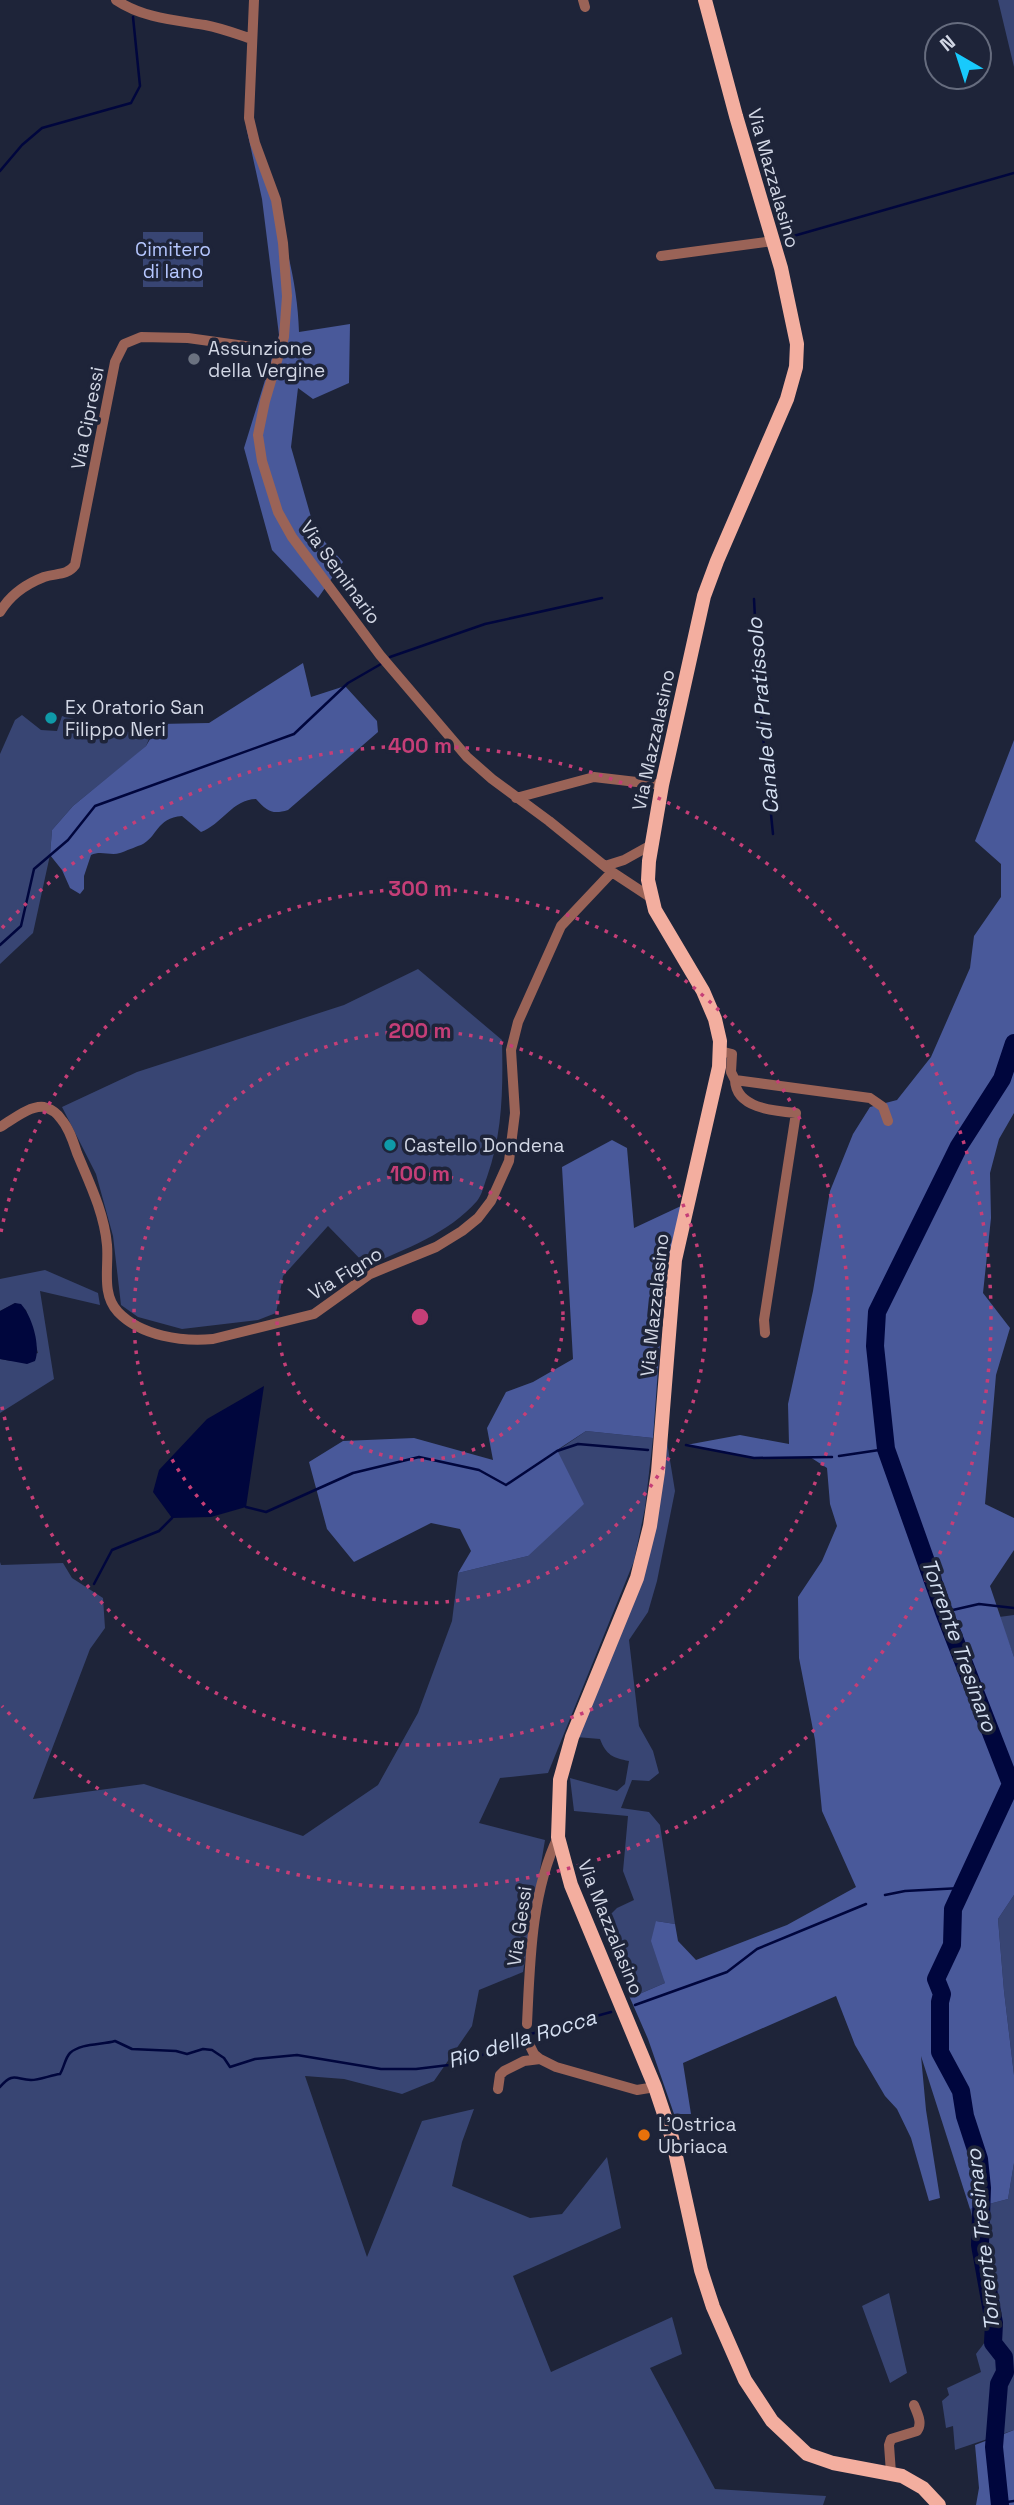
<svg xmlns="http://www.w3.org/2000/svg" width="1014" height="2505" viewBox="0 0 1014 2505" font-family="'Space Grotesk',sans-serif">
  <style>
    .green { fill: #384573 }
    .forest { fill: #49599a }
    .water { fill: #00063d }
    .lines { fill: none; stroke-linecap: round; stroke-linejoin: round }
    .stream { stroke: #00063d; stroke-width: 2.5 }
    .river { stroke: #00063d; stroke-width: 18 }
    .minor { stroke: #9a6357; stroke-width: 10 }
    .major { stroke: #f3ae9f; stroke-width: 14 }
    .ring { fill: none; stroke: #c53e77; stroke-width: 3.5; stroke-dasharray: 3.5 7 }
    .worship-dot { fill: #6b7280; stroke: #1e2439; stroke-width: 2.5 }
    .culture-dot { fill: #0f9aa8; stroke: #1e2439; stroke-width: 2.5 }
    .food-dot { fill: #e8710a; stroke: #1e2439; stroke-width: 2.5 }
    .labels { text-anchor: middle; stroke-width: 7; stroke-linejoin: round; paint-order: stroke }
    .street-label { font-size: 19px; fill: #d2d7e5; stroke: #1e2439 }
    .park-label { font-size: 19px; fill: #b5c6fe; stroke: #1e2439 }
    .poi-label { font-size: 19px; fill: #d2d7e5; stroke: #1e2439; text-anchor: start }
    .water-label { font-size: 21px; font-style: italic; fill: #d4dff1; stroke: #1e2439 }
    .centre { fill: #c53e77; stroke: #1e2439; stroke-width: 3.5 }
    .ring-label { font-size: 21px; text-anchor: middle; font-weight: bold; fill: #c53e77; stroke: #1e2439; stroke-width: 7; stroke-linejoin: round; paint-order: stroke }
  </style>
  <rect width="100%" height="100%" fill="#1e2439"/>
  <!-- green -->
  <path class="green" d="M 998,0 L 1014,0 L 1014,67 Z
    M 143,232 L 203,232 L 203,287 L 143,287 Z
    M 22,715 L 41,730 L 57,731 L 62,716 L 146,736 L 149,739 L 146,746 L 138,753 L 73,806 L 52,830 L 50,855 L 33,933 L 0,964 L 0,754 L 15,720 Z
    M 418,969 L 502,1040 C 503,1087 503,1132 487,1177 C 484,1185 482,1195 477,1201 C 448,1234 405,1249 367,1266 L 328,1226 L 283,1276 L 276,1313 L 258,1320 L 182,1329 L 138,1317 L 121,1305 L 113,1236 L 96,1174 L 62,1107 L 137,1072 L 344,1005 Z
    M 45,1270 L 98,1293 L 100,1305 L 40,1291 L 54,1379 L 0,1413 L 0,1359 L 11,1361 L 38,1353 L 26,1310 L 15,1303 L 0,1311 L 0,1279 Z
    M 586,1431 L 653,1438 L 645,1508 L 634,1561 L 548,1773 L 500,1778 L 479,1823 L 545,1840 L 523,1972 L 479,1990 L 472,2026 L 434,2081 L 402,2094 L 344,2079 L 305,2076 L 367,2257 L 422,2121 L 474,2109 L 462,2142 L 452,2186 L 530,2218 L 562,2214 L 607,2157 L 621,2228 L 513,2276 L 551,2372 L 672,2317 L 682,2354 L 650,2368 L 715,2489 L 826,2496 L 823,2505 L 0,2505 L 0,1562 L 1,1565 L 63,1563 L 72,1578 L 103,1598 L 105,1628 L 90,1649 L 33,1799 L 144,1784 L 303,1836 L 378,1785 L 418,1713 L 452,1621 L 458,1573 L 528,1556 L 557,1451 Z
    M 667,1442 L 675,1491 L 657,1581 L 648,1612 L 629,1640 L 639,1726 L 653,1751 L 659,1773 L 649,1781 L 632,1780 L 621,1808 L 649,1812 L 660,1825 L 675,1924 L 656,1921 L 665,1983 L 630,1998 L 601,1924 L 617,1908 L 634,1900 L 623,1871 L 628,1816 L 574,1811 L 570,1778 L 617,1791 L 625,1784 L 629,1761 C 613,1758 606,1755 600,1739 L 576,1737 L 631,1607 Z
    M 1014,1615 L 1014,1657 L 999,1617 Z
    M 1014,1895 L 1014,2075 L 1004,1991 L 998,1919 Z
    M 1014,2163 L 1014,2430 L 955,2450 L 953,2426 L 946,2428 L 942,2401 L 949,2395 L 947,2388 L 981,2372 L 976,2354 C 983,2345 990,2336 993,2326 C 997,2314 975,2226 970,2209 L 1008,2199 Z
    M 889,2293 L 907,2373 L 890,2383 L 862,2306 Z"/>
  <!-- forest -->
  <path class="forest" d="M 246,126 C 270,192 297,261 299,332 L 350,324 L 349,383 L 313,399 L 298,388 L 291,447 L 315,531 L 343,562 L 318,598 L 272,550 L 244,448 L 279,335 L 262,199 Z
    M 303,663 L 311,697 L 345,686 L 377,721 L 378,732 L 288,810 C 272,815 267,811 256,799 C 233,799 221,825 201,832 L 182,816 C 156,818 158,837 141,845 C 135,847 126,851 120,853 C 110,856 101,850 91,855 L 84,876 L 84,889 L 80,894 L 70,888 L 62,870 L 50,855 L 52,830 L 73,806 L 146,746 L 159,724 L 209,723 Z
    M 1014,740 L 1014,1113 L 999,1139 L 990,1173 L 991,1218 L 983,1293 L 1010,1328 L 996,1375 L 985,1504 L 1014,1518 L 1014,1550 L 990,1586 L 1014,1657 L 1014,1895 L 998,1919 L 1004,1991 L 1014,2075 L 1014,2163 L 1008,2199 L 970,2209 L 921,2056 L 926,2110 L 940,2198 L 929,2201 L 911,2138 L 897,2109 L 885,2096 L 855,2045 L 836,1996 L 683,2063 L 691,2114 L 674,2114 L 648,2039 L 630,1998 L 665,1983 L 651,1941 L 656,1921 L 675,1924 L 678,1941 L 696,1960 L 787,1925 L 856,1887 L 822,1811 L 815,1740 L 799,1658 L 798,1597 L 822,1561 L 837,1526 L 830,1504 L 827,1468 L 810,1457 L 754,1458 L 686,1445 L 740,1435 L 789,1444 L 788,1404 L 813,1291 L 830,1191 L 853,1134 L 870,1107 L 897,1100 L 931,1057 L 970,968 L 974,936 L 1001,897 L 1001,864 L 975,841 Z
    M 612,1140 L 627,1148 L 634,1228 L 681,1206 L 664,1287 L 653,1438 L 586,1431 L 557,1450 L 584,1504 L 528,1556 L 458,1573 L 471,1551 L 460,1529 L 431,1523 L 354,1562 L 327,1529 L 309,1462 L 343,1441 L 414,1438 L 493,1460 L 487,1428 L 506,1392 L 533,1382 L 573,1359 L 562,1167 Z
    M 1014,2430 L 1014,2505 L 976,2505 L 979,2488 L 975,2445 Z"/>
  <!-- water -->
  <path class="water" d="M 15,1303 L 21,1304 C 32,1316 41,1346 35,1361 L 27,1364 L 0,1359 L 0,1311 Z
    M 264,1386 L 246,1507 L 211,1517 L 172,1518 L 153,1492 L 159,1470 L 207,1419 Z"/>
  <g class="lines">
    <!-- stream -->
    <path class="stream" d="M 0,171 L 22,145 L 42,128 L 131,103 L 140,86 L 133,17
      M 790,237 L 1014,173
      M 754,599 L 759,696 L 773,834
      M 390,657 L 485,624 L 602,598
      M 0,945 L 21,926 L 34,869 L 68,840 L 95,806 L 294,734 L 348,683 L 381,664
      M 686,1445 L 754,1458 L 832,1457
      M 839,1456 L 886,1449
      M 246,1507 L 266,1512 L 353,1473 L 419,1457 L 479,1470 L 506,1485 L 557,1451 L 578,1444 L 648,1450
      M 94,1584 L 112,1550 L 159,1531 L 172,1518
      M 944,1612 L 979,1604 L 1014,1608
      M 885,1895 L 905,1891 L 961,1888
      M 635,2005 L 727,1972 L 757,1949 L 866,1904
      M 0,2087 C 13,2072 15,2079 31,2080 C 40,2080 51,2075 60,2074 C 64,2068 65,2058 70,2053 C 81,2043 102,2045 115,2041 L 132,2049 L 176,2051 L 187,2054 L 203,2049 L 212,2050 L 224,2058 L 230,2067 L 255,2059 L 297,2055 L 381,2069 L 416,2069 L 449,2065 L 482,2055 L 516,2038 L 611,2012
      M 1000,2503 L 1014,2501"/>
    <!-- river -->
    <path class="river" d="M 1000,2505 L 994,2447 L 999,2384 L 1005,2372 L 1004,2357 L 993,2343 L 994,2323 L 980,2245 L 982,2188 L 979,2159 L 965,2116 L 961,2091 L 940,2052 L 940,2002 L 942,1994 L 936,1979 L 952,1945 L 953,1909 L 1011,1784 L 944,1612 L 886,1449 L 875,1346 L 877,1312 L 959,1146 L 1002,1079 L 1014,1043"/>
    <!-- minor -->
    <path class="minor" d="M 116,0 C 143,18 174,20 205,25 C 221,28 237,34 252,39
      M 254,0 L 249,118 L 255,143 L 276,200 L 283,243 L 287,296 L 284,337 L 265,401 L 258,435 L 262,461 L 278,512 L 292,537 L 380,655 L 467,757 L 492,779 L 549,821 L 612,872 L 650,897
      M 583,0 L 585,7
      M 661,256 L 773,241
      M 0,612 C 10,595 26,584 44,577 C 56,573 67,576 75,565 L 115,362 L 124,344 L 141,337 L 188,338 L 281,351
      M 516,798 L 594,777 L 662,785
      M 605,866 L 624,860 L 651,845
      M 720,1051 L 732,1054 L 731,1072 L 735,1080 L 870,1098 L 883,1107 L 888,1121
      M 735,1080 C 736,1108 773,1111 796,1113 L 764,1320 L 765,1333
      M 0,1127 C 12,1120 30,1105 44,1107 C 51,1109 57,1113 61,1119 C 69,1128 73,1141 77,1153 C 89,1182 104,1212 107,1245 C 109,1267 101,1294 118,1312 C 141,1336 182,1342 213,1339 L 314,1314 L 370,1274 L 436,1247 L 462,1231 L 478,1218 L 491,1201 L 509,1161 L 515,1113 L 511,1050 L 518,1022 L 561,926 L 612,872
      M 527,2024 C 530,1962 531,1893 558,1837
      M 527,2040 L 534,2054 L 540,2059
      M 498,2089 L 500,2075 L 504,2071 L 524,2061 L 540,2059 L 556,2067 L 637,2090 L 655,2087
      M 891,2473 L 889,2445 L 891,2439 L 917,2431 C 923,2423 917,2413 914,2405"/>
    <!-- major -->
    <path class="major" d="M 705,0 L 736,116 L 781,268 L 797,344 L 796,367 L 787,399 L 717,561 L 704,596 L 662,785 L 649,861 L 648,880 L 655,910 L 703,991 L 715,1019 L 720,1041 L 719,1067 L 675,1260 L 658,1472 L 650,1526 L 637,1578 L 572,1737 L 560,1780 L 558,1837 L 571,1885 L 655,2087 L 672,2138 L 701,2270 L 713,2307 L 745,2380 L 772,2421 L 807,2454 L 833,2463 L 902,2476 L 923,2488 L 939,2505"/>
  </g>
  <!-- distance rings -->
  <g class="ring">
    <circle cx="420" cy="1317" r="143"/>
    <circle cx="420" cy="1317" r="286"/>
    <path d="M1 1232A428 428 0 1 1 1 1402"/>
    <path d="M2 928A571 571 0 1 1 2 1706"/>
  </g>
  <!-- markers -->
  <circle class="worship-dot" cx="194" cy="359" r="7"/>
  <g class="culture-dot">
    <circle cx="51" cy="718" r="7"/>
    <circle cx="390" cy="1145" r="7"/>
  </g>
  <circle class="food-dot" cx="644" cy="2135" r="7"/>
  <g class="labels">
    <!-- street labels -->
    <g class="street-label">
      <text transform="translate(774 178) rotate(74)" y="7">Via Mazzalasino</text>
      <text transform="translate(87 418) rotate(-79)" y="7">Via Cipressi</text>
      <text transform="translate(341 572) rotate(54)" y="7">Via Seminario</text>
      <text transform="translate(653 740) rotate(-78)" y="7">Via Mazzalasino</text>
      <text transform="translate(345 1273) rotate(-32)" y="7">Via Figno</text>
      <text transform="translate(654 1305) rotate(-84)" y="7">Via Mazzalasino</text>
      <text transform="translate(519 1926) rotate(-82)" y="7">Via Gessi</text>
      <text transform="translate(611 1927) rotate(68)" y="7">Via Mazzalasino</text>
    </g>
    <!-- park labels -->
    <g class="park-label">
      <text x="173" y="256">Cimitero<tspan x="173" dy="22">di Iano</tspan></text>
    </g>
    <!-- poi labels -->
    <g class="poi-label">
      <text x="208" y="355">Assunzione<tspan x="208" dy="22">della Vergine</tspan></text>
      <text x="65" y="714">Ex Oratorio San<tspan x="65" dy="22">Filippo Neri</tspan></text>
      <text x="404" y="1152">Castello Dondena</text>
      <text x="658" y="2131">L’Ostrica<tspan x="658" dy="22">Ubriaca</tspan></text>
    </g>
    <!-- water labels -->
    <g class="water-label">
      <text transform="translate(763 716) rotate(-95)" y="7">Canale di Pratissolo</text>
      <text transform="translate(959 1645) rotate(70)" y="7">Torrente Tresinaro</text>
      <text transform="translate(522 2039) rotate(-17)" y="7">Rio della Rocca</text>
      <text transform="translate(983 2240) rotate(-96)" y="7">Torrente Tresinaro</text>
    </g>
  </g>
  <circle cx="420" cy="1317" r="10" class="centre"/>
  <g class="ring-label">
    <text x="420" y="753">400 m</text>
    <text x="420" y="896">300 m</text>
    <text x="420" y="1038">200 m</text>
    <text x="420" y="1181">100 m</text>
  </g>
  <!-- north arrow -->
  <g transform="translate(958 56) rotate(321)"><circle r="33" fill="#1e2439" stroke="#666c7e" stroke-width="2"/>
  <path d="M0-5L12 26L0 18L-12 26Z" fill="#18cafc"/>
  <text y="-10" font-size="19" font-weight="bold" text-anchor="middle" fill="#d2d7e5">N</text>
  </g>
</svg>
